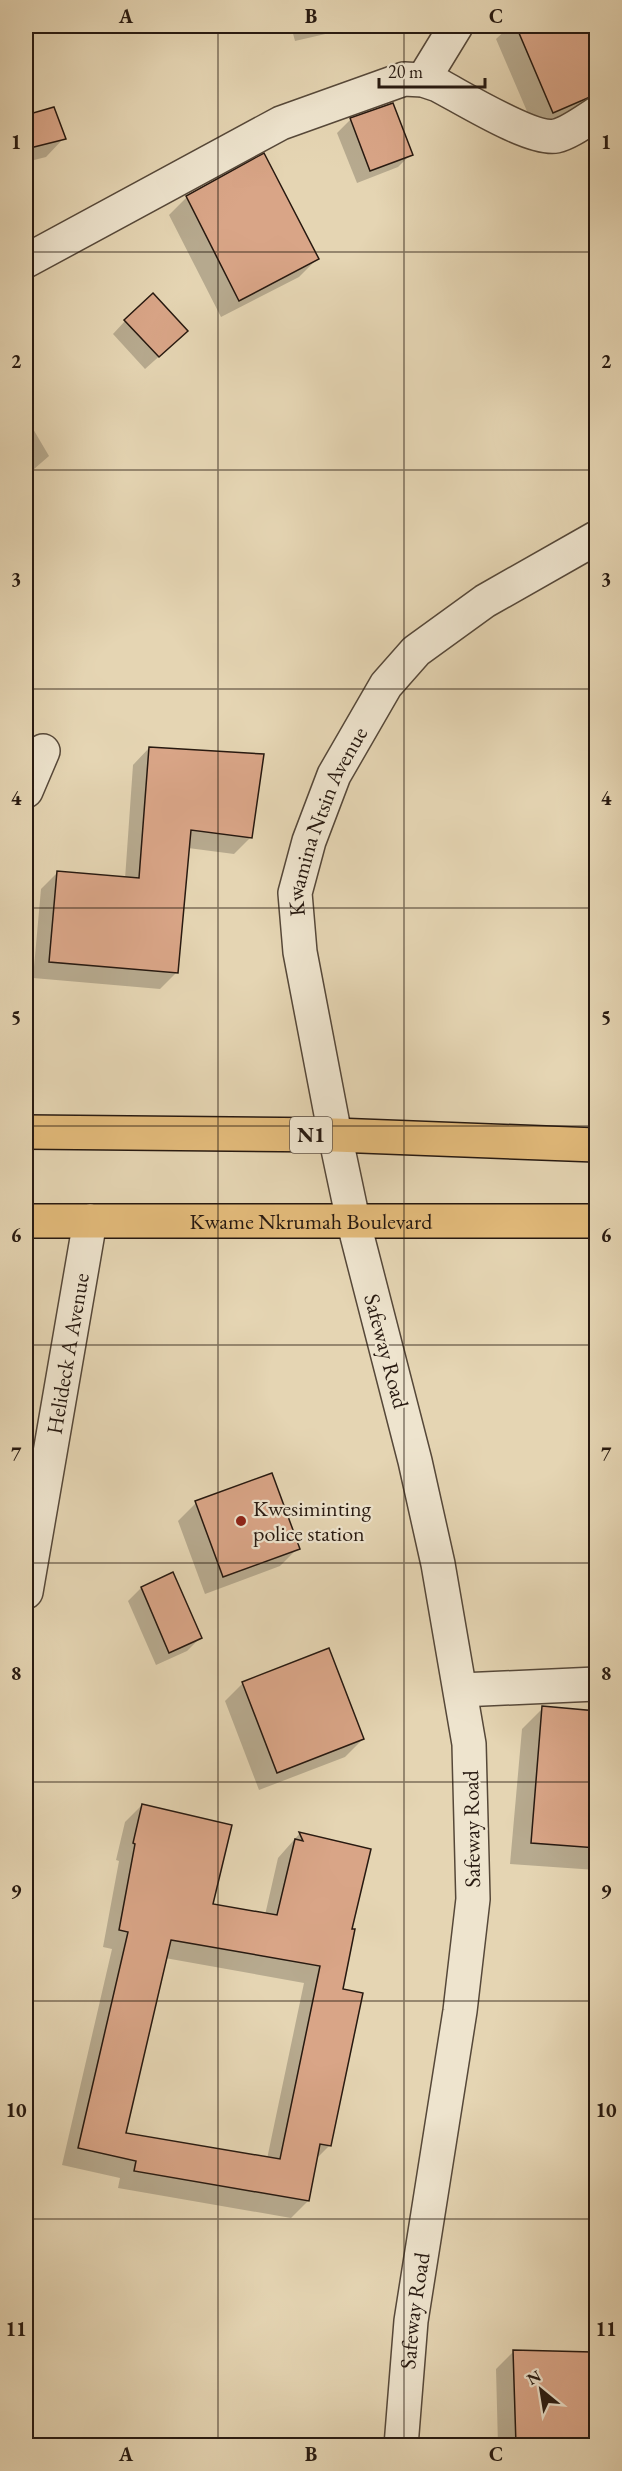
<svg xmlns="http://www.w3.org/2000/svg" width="622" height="2471" viewBox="0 0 622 2471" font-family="'EB Garamond',serif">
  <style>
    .shadow { fill: #0003; fill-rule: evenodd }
    .building { fill: #d9a587; stroke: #271910; stroke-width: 1.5; fill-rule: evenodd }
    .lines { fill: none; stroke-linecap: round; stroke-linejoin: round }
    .minor-casing { stroke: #564839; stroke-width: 36 }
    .trunk-casing { stroke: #271910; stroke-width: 36 }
    .minor { stroke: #eee4ce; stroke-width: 33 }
    .trunk { stroke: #e2ba7a; stroke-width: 33 }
    .grid { fill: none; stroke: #271910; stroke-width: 1.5; stroke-opacity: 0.55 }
    .poi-dot { fill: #8f2418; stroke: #eee4ce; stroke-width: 2 }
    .labels { text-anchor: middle; stroke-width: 4.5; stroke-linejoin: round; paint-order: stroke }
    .shield { fill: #eee4ce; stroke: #635649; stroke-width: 1.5 }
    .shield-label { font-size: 21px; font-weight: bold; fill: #271910 }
    .street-label { font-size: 22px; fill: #271910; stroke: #eee4ce }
    .poi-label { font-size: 22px; fill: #271910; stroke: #eee4ce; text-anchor: start }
    .neatline { fill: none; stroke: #271910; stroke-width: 2 }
    .grid-label { font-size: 20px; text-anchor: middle; font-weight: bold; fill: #271910 }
  </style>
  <rect width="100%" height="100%" fill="#e5d5b3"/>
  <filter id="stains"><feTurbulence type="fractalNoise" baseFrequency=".00333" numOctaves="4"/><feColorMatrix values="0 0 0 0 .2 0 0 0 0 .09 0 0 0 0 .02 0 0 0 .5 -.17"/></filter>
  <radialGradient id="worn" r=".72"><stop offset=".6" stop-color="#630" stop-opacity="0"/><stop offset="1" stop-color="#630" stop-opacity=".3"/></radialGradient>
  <!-- shadow -->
  <path class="shadow" d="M 291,26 L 360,26 L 295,41 Z
    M 510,26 L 596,26 L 596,103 L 535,130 L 496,39 Z
    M 392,105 L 411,154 L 398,167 L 357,183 L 337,133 L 350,120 Z
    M 54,109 L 64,138 L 46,157 L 26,162 L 26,116 Z
    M 187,197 L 317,259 L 299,277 L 221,317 L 169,215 Z
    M 125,321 L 173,344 L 145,369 L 113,334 Z
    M 26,417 L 49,456 L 26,476 Z
    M 149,748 L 250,838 L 234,854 L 188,848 L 176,973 L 160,989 L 33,978 L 41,889 L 57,873 L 125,879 L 133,765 Z
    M 26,1373 L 31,1373 L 31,1441 L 26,1446 Z
    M 271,1475 L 298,1548 L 280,1566 L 205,1594 L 178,1521 L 196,1503 Z
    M 141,1588 L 200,1638 L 187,1651 L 156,1665 L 128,1601 Z
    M 243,1683 L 363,1739 L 345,1757 L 259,1790 L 225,1701 Z
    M 543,1708 L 596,1712 L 596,1870 L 510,1864 L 522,1729 Z
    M 142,1805 L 211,1905 L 265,1915 L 278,1858 L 300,1833 L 350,1930 L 341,1990 L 330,2145 L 316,2159 L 308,2201 L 291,2218 L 118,2188 L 120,2178 L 62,2165 L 112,1949 L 103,1947 L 119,1861 L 116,1860 L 125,1822 ZM 165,1958 L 304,1983 L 267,2159 L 124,2134 Z
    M 514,2351 L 591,2354 L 588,2446 L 498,2446 L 496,2369 Z"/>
  <!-- building -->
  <path class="building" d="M 516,26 L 597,26 L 597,94 L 553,113 Z
    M 393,103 L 413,155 L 370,171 L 350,118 Z
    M 54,107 L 66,139 L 26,149 L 26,115 Z
    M 264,153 L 319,259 L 239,301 L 186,196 Z
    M 153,293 L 188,331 L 159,357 L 124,320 Z
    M 149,747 L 264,754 L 252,838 L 191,830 L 178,973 L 49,962 L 57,871 L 139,878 Z
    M 272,1473 L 300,1549 L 223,1577 L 195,1501 Z
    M 173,1572 L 202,1638 L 169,1653 L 141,1587 Z
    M 329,1648 L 364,1739 L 277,1773 L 242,1682 Z
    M 542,1706 L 597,1711 L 597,1848 L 531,1843 Z
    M 142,1804 L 232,1825 L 213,1904 L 277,1915 L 295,1839 L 303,1841 L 299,1832 L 371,1849 L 352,1929 L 355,1929 L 343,1989 L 363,1993 L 331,2146 L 320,2144 L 309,2201 L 134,2171 L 136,2161 L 78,2148 L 128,1932 L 119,1930 L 135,1844 L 133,1843 ZM 171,1940 L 320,1966 L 280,2159 L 126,2133 Z
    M 513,2350 L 592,2352 L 589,2445 L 516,2445 Z"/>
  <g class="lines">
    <!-- minor casing -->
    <g class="minor-casing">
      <g id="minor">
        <path d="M 423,80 L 456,26"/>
        <path d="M 26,261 L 281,123 L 404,79 L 423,80 L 438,85 C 463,98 532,141 556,136 C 569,133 585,121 596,114"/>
        <path d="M 26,791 L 43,751"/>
        <path id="s1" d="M 26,1592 L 90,1221"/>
        <path d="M 461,1690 L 596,1684"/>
        <path id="s2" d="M 401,2446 L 411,2321 L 460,2011 L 473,1899 L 469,1744 L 438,1564 L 415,1461 L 353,1220 L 335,1135 L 300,952 L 295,893 L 309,841 L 334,775 L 386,685 L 416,651 L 485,601 L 596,538"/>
      </g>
    </g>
    <!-- trunk casing -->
    <g class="trunk-casing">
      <g id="trunk">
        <path d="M 26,1132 L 335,1135 L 596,1145"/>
        <path id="s3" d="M 26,1221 L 596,1221"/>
      </g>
    </g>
    <!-- minor -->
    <use href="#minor" class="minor"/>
    <!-- trunk -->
    <use href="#trunk" class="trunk"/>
  </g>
  <!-- grid -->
  <path class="grid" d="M 218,26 L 218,2446M 404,26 L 404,2446M 26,252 L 596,252M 26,470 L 596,470M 26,689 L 596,689M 26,908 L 596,908M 26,1126 L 596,1126M 26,1345 L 596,1345M 26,1563 L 596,1563M 26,1782 L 596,1782M 26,2001 L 596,2001M 26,2219 L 596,2219"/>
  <!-- markers -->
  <circle class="poi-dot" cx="241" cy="1521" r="6"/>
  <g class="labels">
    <!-- shield labels -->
    <rect class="shield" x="290" y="1117" width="42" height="36" rx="4.5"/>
    <g class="shield-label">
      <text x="311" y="1142">N1</text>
    </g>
    <!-- street labels -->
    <g class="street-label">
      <text dy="8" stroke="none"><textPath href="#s2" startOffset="1654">Kwamina Ntsin Avenue</textPath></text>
      <text dy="8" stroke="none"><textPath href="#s3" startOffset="285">Kwame Nkrumah Boulevard</textPath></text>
      <text transform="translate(387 1351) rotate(75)" y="8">Safeway Road</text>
      <text dy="8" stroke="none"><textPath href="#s1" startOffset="242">Helideck A Avenue</textPath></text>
      <text transform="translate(471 1829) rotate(-91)" y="8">Safeway Road</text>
      <text dy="8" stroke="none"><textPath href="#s2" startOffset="136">Safeway Road</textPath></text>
    </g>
    <!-- poi labels -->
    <g class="poi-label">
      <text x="253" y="1516">Kwesiminting<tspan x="253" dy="25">police station</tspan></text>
    </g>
  </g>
  <!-- margin -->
  <rect width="622" height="2471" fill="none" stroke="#e5d5b3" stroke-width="66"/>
  <!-- north arrow -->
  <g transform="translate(541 2390) rotate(330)" stroke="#eee4ce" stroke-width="4.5" paint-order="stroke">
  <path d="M0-4.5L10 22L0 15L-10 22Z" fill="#271910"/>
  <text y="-9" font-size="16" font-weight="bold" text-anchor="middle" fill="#271910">N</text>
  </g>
  <!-- scale -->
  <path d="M379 78v9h106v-9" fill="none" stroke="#271910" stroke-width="3"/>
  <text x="388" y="78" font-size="18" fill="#271910" stroke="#eee4ce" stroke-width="4.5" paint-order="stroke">20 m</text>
  <rect x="33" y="33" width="556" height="2405" class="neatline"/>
  <g class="grid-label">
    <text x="126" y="23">A</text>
    <text x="311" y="23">B</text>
    <text x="496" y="23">C</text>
    <text x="16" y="149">1</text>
    <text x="606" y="149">1</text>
    <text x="16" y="368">2</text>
    <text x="606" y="368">2</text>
    <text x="16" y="586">3</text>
    <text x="606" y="586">3</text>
    <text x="16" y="805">4</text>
    <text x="606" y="805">4</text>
    <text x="16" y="1024">5</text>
    <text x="606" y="1024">5</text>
    <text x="16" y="1242">6</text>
    <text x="606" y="1242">6</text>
    <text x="16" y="1461">7</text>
    <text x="606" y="1461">7</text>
    <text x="16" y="1680">8</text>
    <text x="606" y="1680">8</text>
    <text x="16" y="1898">9</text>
    <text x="606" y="1898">9</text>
    <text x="16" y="2117">10</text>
    <text x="606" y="2117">10</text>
    <text x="16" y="2336">11</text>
    <text x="606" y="2336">11</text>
    <text x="126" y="2461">A</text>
    <text x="311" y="2461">B</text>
    <text x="496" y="2461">C</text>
  </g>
  <rect width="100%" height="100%" filter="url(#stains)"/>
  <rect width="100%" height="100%" fill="url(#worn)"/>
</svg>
